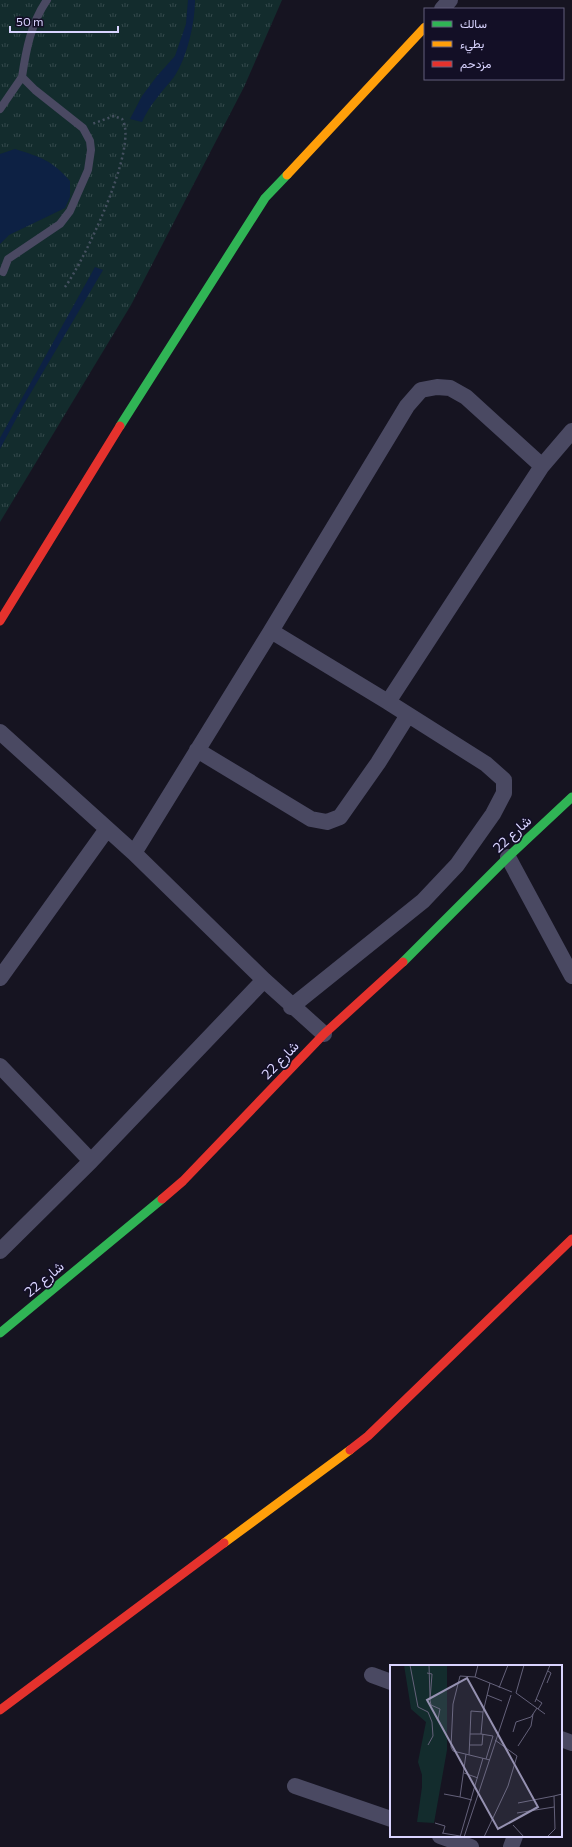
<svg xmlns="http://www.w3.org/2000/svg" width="572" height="1847" viewBox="0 0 572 1847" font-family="Commissioner,Vazirmatn,sans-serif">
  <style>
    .grass { fill: url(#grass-tufts) }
    .water { fill: #0d2144 }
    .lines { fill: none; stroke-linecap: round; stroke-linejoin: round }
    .path { stroke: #44505f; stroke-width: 2.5; stroke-dasharray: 2 3; stroke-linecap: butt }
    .lane { stroke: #4a4962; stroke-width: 8 }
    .street { stroke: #4a4962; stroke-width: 16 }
    .fast { stroke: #30b455; stroke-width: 9 }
    .slow { stroke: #ff9f0a; stroke-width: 9 }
    .jam { stroke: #e5322d; stroke-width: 9 }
    .labels { text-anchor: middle; stroke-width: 3.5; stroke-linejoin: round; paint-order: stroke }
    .street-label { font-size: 14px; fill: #d9d4ff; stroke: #130f26 }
    .inset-road { fill: none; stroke: #64617a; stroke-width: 1 }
    .view { fill: #9591b1; fill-opacity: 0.15; stroke: #9591b1; stroke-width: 2 }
    .inset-edge { fill: none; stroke: #d9d4ff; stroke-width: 2 }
  </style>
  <defs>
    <pattern id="grass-tufts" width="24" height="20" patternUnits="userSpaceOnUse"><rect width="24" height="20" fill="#132c2d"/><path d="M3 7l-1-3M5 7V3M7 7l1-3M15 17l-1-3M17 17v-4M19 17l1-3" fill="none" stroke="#354a4c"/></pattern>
  </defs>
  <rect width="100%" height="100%" fill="#161421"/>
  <!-- grass -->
  <path class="grass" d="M 0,0 L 282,0 L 244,87 L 131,305 L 0,522 Z"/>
  <!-- water -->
  <path class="water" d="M 188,0 L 195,0 C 195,23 187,58 174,77 C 162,92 150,104 142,122 L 130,119 L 142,96 L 157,76 L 175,56 L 186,24 Z
    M 15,149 C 40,157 52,160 70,181 L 70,197 L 65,208 L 9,235 L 0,244 L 0,154 Z
    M 95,267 L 103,270 L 23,406 L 0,449 L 0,438 Z"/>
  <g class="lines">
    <!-- path -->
    <path class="path" d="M 65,287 C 83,263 140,145 122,119 L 114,116 L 92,124"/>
    <!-- lane -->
    <path class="lane" d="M 0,109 L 22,77
      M 3,272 L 8,259 L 60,224 L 70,211 L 88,170 L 91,150 L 90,141 L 83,128 L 35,90 L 22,77 C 26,50 31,23 47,0"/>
    <!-- street -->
    <path class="street" d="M 442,9 L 450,0
      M 271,631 L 407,406 L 421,390 L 437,387 L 450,388 L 466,397 L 542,466
      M 0,732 L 134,853 L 264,980 L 324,1034
      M 197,750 L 311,819 L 327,822 L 340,817 L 378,763 L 408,715
      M 134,853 L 271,631 L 388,702 L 542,466 L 572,431
      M 508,857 L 572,976
      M 0,978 L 107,829
      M 291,1007 L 423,901 L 457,865 L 493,814 L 504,793 L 504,780 L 486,764 L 388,702
      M 0,1066 L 91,1161
      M 0,1251 L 91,1161 L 264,980
      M 372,1675 L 391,1682
      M 561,1739 L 572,1743
      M 295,1786 L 391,1819
      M 440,1836 L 471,1847
      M 511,1847 L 515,1836"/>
    <!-- fast -->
    <path class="fast" d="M 120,426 L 265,198 L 287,175
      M 403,962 L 508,857 L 572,797
      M 0,1333 L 162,1199"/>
    <!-- slow -->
    <path class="slow" d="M 287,175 L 425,27
      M 224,1543 L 350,1450"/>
    <!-- jam -->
    <path class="jam" d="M 0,621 L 120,426
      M 162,1199 L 183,1181 L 324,1034 L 403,962
      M 350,1450 L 368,1436 L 572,1239
      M 0,1710 L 224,1543"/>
  </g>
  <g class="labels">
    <!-- street labels -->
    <g class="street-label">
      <text transform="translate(512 834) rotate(-43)" y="5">شارع 22</text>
      <text transform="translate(280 1060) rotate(-46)" y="5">شارع 22</text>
      <text transform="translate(44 1279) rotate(-40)" y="5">شارع 22</text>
    </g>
  </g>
  <!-- overview -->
  <g transform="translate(390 1665)">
    <rect width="172" height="172" fill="#161421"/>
    <path d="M 14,0 L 57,0 L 57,85 L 44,158 L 27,157 L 32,122 L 32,110 L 28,97 L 36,57 L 21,44 Z" fill="#132c2d"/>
    <path class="inset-road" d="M 20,0 L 28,42 L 38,47 L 42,57 L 43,71 L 38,80M 39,0 L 40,33M 88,0 L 85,12 L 70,11 L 63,39 L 61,82 L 63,86 L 100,95M 37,8 L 42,9 L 40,35 L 41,40 L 50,44 L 48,54M 85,12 L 122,27M 157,18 L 161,8 L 158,6M 109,23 L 118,0M 126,28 L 155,49M 126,28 L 134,0M 97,30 L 112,36M 146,34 L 152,38 L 148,44M 145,37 L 160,0M 123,67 L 126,57 L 141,52 L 147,43M 80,69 L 81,46 L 93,47M 91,69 L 103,71 L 96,94M 80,80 L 92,80 L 93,69M 128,81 L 141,61 L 143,49M 79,90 L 80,69 L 91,69 L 93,47 L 100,18M 74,108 L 88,113M 54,129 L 70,132 L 76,89M 70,132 L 82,135M 128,138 L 164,131M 127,148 L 164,142M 45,158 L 55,161 L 53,168M 123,160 L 134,172M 52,168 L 70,171M 70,172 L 93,93M 74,172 L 121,30M 94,172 L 118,121 L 127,91 L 105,75M 157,172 L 165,164 L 164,131 L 172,129"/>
    <path class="view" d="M 77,13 L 148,142 L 108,164 L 37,35 Z"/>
    <rect width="172" height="172" class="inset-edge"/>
  </g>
  <!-- legend -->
  <rect x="424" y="8" width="140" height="72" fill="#130f26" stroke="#625e7d"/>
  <rect x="432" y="21" width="20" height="6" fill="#30b455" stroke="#625e7d"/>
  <text x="460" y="28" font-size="12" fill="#d9d4ff">سالك</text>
  <rect x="432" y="41" width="20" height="6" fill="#ff9f0a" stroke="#625e7d"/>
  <text x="460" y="48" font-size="12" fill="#d9d4ff">بطيء</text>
  <rect x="432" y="61" width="20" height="6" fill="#e5322d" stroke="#625e7d"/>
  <text x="460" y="68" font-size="12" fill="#d9d4ff">مزدحم</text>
  <!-- scale -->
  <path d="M10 26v6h108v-6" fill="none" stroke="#d9d4ff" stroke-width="2"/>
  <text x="16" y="26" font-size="12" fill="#d9d4ff" stroke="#130f26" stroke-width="3" paint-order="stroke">50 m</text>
</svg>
